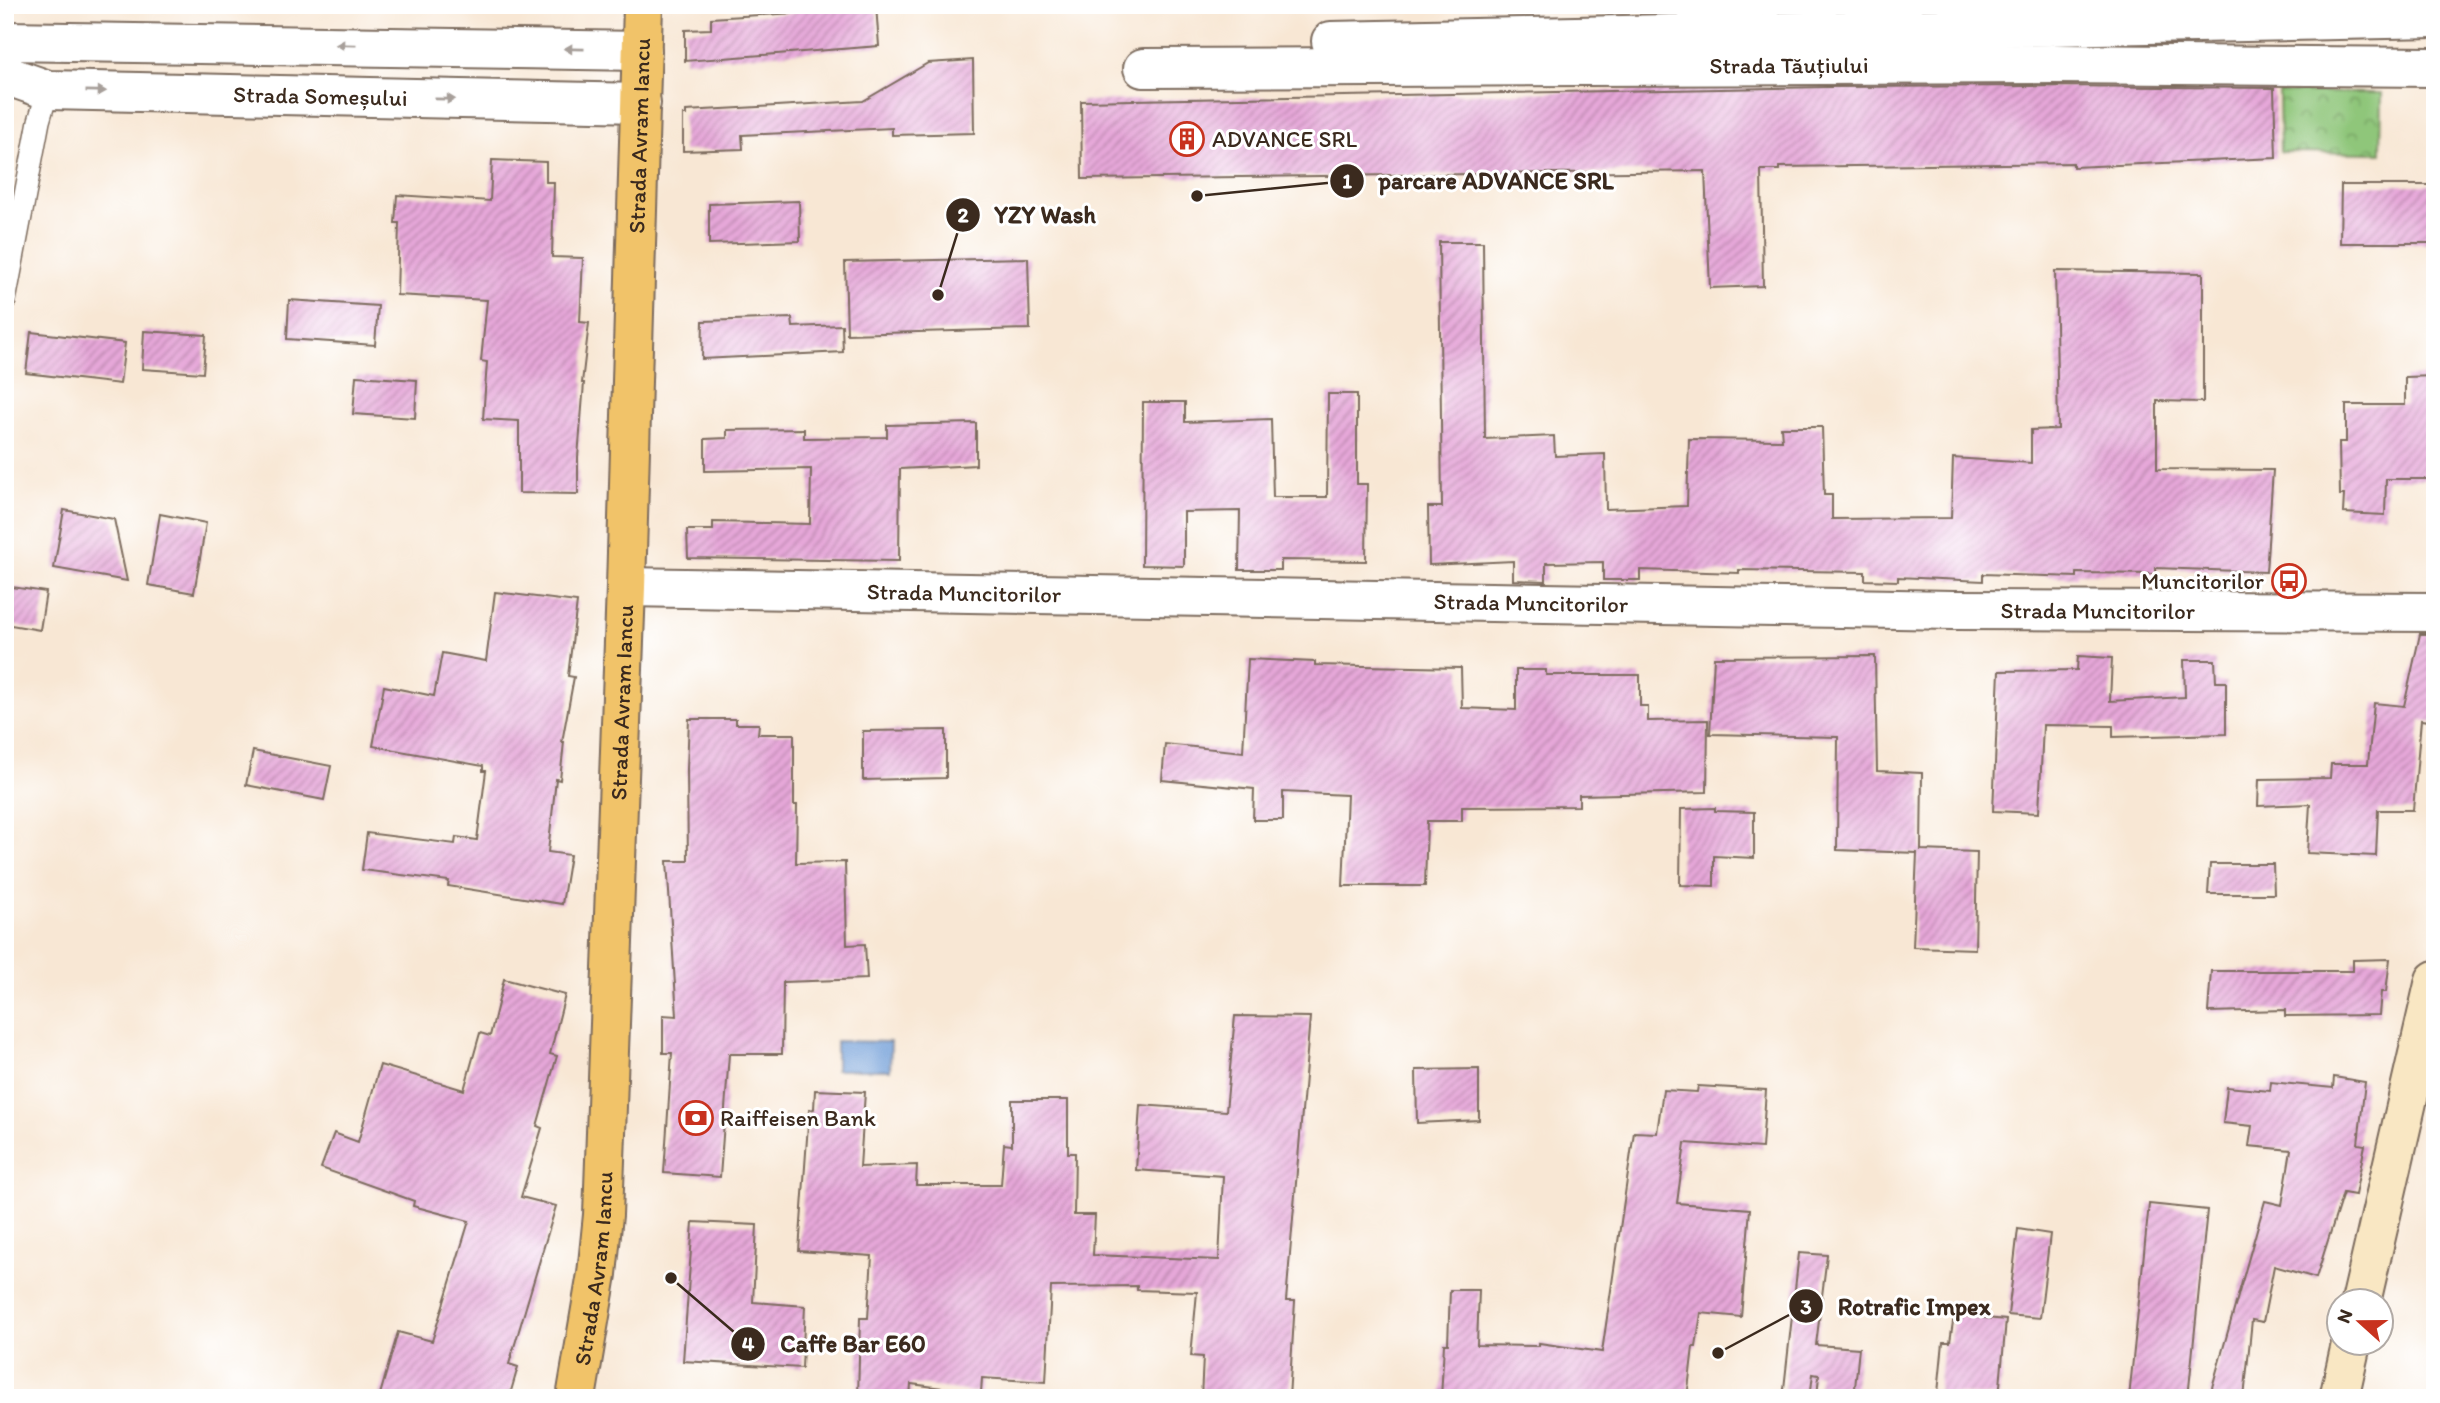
<svg xmlns="http://www.w3.org/2000/svg" width="2440" height="1403" viewBox="0 0 2440 1403" font-family="Itim,sans-serif">
  <style>
    .park { fill: url(#park-crowns); stroke: #65784c; stroke-width: 2 }
    .water { fill: #6f9dd7; stroke: #55647a; stroke-width: 2 }
    .building { fill: url(#building-hatch) }
    .lines { fill: none; stroke-linecap: round; stroke-linejoin: round }
    .lane-casing { stroke: #7d6c5e; stroke-width: 24 }
    .street-casing { stroke: #7d6c5e; stroke-width: 42 }
    .secondary-casing { stroke: #7d6c5e; stroke-width: 42 }
    .primary-casing { stroke: #7d6c5e; stroke-width: 42 }
    .lane { stroke: #fff; stroke-width: 21 }
    .street { stroke: #fff; stroke-width: 38 }
    .secondary { stroke: #f9e7c3; stroke-width: 38 }
    .primary { stroke: #f1c369; stroke-width: 38 }
    .oneway { fill: #a79f9a }
    .labels { text-anchor: middle; stroke-width: 6; stroke-linejoin: round; paint-order: stroke }
    .street-label { font-size: 23px; fill: #3b2a1e; stroke: #fff }
    .poi-label { font-size: 23px; fill: #3b2a1e; stroke: #fff; text-anchor: start }
    .leader { fill: none; stroke: #3b2a1e; stroke-width: 2.5 }
    .callout-dot { fill: #3b2a1e; stroke: #fff; stroke-width: 2.5 }
    .mark-label { font-size: 21px; text-anchor: middle; font-weight: bold; fill: #fff }
    .callout-label { font-size: 24px; text-anchor: middle; font-weight: bold; fill: #3b2a1e; stroke: #fff; stroke-width: 6; stroke-linejoin: round; paint-order: stroke }
  </style>
  <defs>
    <pattern id="park-crowns" width="20" height="18" patternUnits="userSpaceOnUse" patternTransform="scale(1.75)"><rect width="20" height="18" fill="#8fc67a"/><path d="M2 6a3 3 0 1 1 6 0M12 15a3 3 0 1 1 6 0" fill="none" stroke="#76a163"/></pattern>
    <pattern id="building-hatch" width="6" height="6" patternUnits="userSpaceOnUse" patternTransform="scale(1.75)"><rect width="6" height="6" fill="#e6a7d9"/><path d="M-1 1l2-2M0 6l6-6M5 7l2-2" fill="none" stroke="#bc88af"/></pattern>
  </defs>
  <rect width="100%" height="100%" fill="#fff"/>
  <filter id="ink" filterUnits="userSpaceOnUse"><feTurbulence type="fractalNoise" baseFrequency=".0143" numOctaves="2"/><feDisplacementMap in="SourceGraphic" scale="14" xChannelSelector="R" yChannelSelector="G"/><feConvolveMatrix kernelMatrix="1 2 1 2 8 2 1 2 1" color-interpolation-filters="sRGB"/></filter>
  <filter id="wash" filterUnits="userSpaceOnUse"><feTurbulence type="fractalNoise" baseFrequency=".00686" numOctaves="4" result="noise"/><feDisplacementMap in="SourceGraphic" scale="28" xChannelSelector="R" yChannelSelector="G"/><feGaussianBlur stdDeviation="1.57" result="paint"/><feColorMatrix in="noise" values="0 0 0 0 0 0 0 0 0 0 0 0 0 0 0 0 0 1.4 0 .05"/><feComposite in="paint" operator="in"/></filter>
  <g filter="url(#wash)">
    <rect width="100%" height="100%" fill="#f8e7d4"/>
    <!-- park -->
    <path class="park" d="M 2279,92 L 2382,93 L 2381,153 L 2280,152 Z"/>
    <!-- water -->
    <path class="water" d="M 836,1041 L 891,1042 L 890,1070 L 836,1070 Z"/>
    <g id="blocks">
      <!-- building -->
      <path class="building" d="M 795,5 L 876,5 L 879,46 L 685,61 L 685,30 L 711,29 L 711,18 L 795,13 Z
        M 973,60 L 974,133 L 892,135 L 892,128 L 742,135 L 743,149 L 683,151 L 683,115 L 686,115 L 686,111 L 863,101 L 928,63 Z
        M 2054,86 L 2274,88 L 2276,158 L 2073,167 L 2073,163 L 1779,167 L 1779,170 L 1761,170 L 1763,286 L 1710,288 L 1705,171 L 1082,179 L 1081,101 L 1828,87 Z
        M 492,160 L 546,162 L 546,182 L 554,182 L 552,257 L 583,258 L 580,322 L 589,323 L 582,383 L 584,383 L 578,457 L 578,494 L 519,493 L 519,421 L 483,419 L 487,362 L 481,361 L 487,300 L 397,295 L 399,223 L 395,223 L 397,195 L 490,201 Z
        M 2341,185 L 2435,185 L 2435,243 L 2340,243 Z
        M 799,201 L 800,241 L 709,244 L 709,204 Z
        M 1439,242 L 1483,242 L 1485,439 L 1554,436 L 1555,456 L 1605,454 L 1606,509 L 1687,506 L 1689,439 L 1782,440 L 1781,427 L 1822,427 L 1824,495 L 1832,495 L 1832,519 L 1951,518 L 1953,458 L 2031,463 L 2031,430 L 2058,429 L 2055,271 L 2203,273 L 2203,402 L 2157,401 L 2157,469 L 2273,470 L 2266,572 L 2156,568 L 2156,574 L 2077,573 L 2077,577 L 1983,574 L 1983,581 L 1898,577 L 1898,581 L 1865,580 L 1865,572 L 1739,570 L 1739,573 L 1640,570 L 1640,580 L 1603,580 L 1603,562 L 1546,563 L 1546,581 L 1513,580 L 1513,561 L 1429,565 L 1428,507 L 1442,507 Z
        M 1028,258 L 1030,329 L 847,334 L 845,262 Z
        M 289,300 L 378,306 L 375,345 L 287,339 Z
        M 792,318 L 793,327 L 842,325 L 843,352 L 702,359 L 703,321 Z
        M 144,331 L 206,335 L 203,373 L 142,369 Z
        M 31,332 L 125,343 L 120,384 L 26,373 Z
        M 356,376 L 417,380 L 415,418 L 353,414 Z
        M 2435,376 L 2435,479 L 2386,479 L 2385,515 L 2343,513 L 2344,495 L 2340,495 L 2339,442 L 2346,442 L 2346,405 L 2405,405 L 2405,377 Z
        M 1328,394 L 1357,394 L 1357,484 L 1367,484 L 1366,561 L 1281,560 L 1281,570 L 1239,570 L 1240,511 L 1184,512 L 1184,566 L 1142,565 L 1143,402 L 1185,402 L 1185,422 L 1271,419 L 1273,497 L 1327,497 Z
        M 976,423 L 976,465 L 900,469 L 899,561 L 688,558 L 687,530 L 713,530 L 713,522 L 810,524 L 811,469 L 705,471 L 705,439 L 727,438 L 727,430 L 804,429 L 804,438 L 887,437 L 887,425 Z
        M 64,510 L 114,519 L 127,581 L 54,568 Z
        M 160,514 L 206,523 L 194,593 L 148,585 Z
        M 5,586 L 46,592 L 40,630 L 5,624 Z
        M 495,592 L 577,602 L 568,676 L 574,677 L 562,742 L 564,742 L 560,780 L 556,779 L 548,852 L 570,855 L 562,904 L 448,886 L 449,881 L 362,870 L 367,833 L 455,844 L 456,837 L 477,840 L 486,771 L 483,771 L 483,766 L 373,746 L 384,686 L 434,696 L 442,653 L 486,661 Z
        M 2420,634 L 2435,634 L 2435,722 L 2421,720 L 2413,810 L 2378,810 L 2376,856 L 2307,853 L 2310,804 L 2258,806 L 2259,779 L 2330,778 L 2331,764 L 2368,764 L 2374,703 L 2404,706 Z
        M 1875,656 L 1877,771 L 1922,773 L 1921,850 L 1977,852 L 1975,949 L 1913,947 L 1917,853 L 1837,850 L 1838,737 L 1710,734 L 1714,657 Z
        M 2078,656 L 2112,658 L 2110,701 L 2185,697 L 2184,660 L 2215,660 L 2216,682 L 2226,682 L 2226,734 L 2113,737 L 2113,726 L 2043,725 L 2039,813 L 1993,811 L 1999,671 L 2077,670 Z
        M 1248,659 L 1315,662 L 1315,665 L 1461,668 L 1462,708 L 1516,710 L 1516,670 L 1546,670 L 1546,675 L 1640,675 L 1640,706 L 1648,706 L 1648,721 L 1708,720 L 1707,792 L 1579,795 L 1579,806 L 1462,807 L 1462,821 L 1427,821 L 1425,886 L 1343,886 L 1347,795 L 1283,792 L 1283,820 L 1253,820 L 1254,789 L 1162,780 L 1165,744 L 1243,752 Z
        M 689,719 L 736,719 L 736,724 L 759,724 L 758,734 L 794,734 L 794,805 L 797,805 L 796,863 L 845,862 L 847,945 L 865,944 L 867,979 L 783,982 L 782,1054 L 729,1054 L 720,1177 L 664,1173 L 672,1053 L 663,1053 L 663,1015 L 677,1016 L 667,861 L 688,861 L 687,769 Z
        M 946,730 L 946,778 L 863,780 L 863,731 Z
        M 253,751 L 331,766 L 324,800 L 246,785 Z
        M 1715,808 L 1715,811 L 1754,812 L 1754,858 L 1714,856 L 1714,886 L 1680,885 L 1681,809 Z
        M 2210,864 L 2273,864 L 2274,894 L 2208,894 Z
        M 2390,959 L 2386,992 L 2381,992 L 2379,1015 L 2285,1016 L 2285,1010 L 2208,1012 L 2211,971 L 2353,971 L 2353,960 Z
        M 504,979 L 565,995 L 550,1054 L 557,1056 L 537,1126 L 542,1128 L 521,1197 L 556,1206 L 509,1364 L 518,1367 L 509,1398 L 379,1398 L 398,1332 L 432,1341 L 469,1221 L 413,1206 L 414,1201 L 321,1168 L 334,1133 L 358,1142 L 380,1065 L 464,1090 L 480,1033 L 490,1036 Z
        M 1235,1016 L 1310,1017 L 1286,1301 L 1295,1301 L 1289,1398 L 1201,1398 L 1203,1357 L 1191,1356 L 1197,1292 L 1137,1290 L 1137,1286 L 1051,1287 L 1046,1382 L 982,1378 L 981,1393 L 911,1384 L 910,1398 L 858,1398 L 860,1318 L 868,1318 L 872,1256 L 799,1251 L 809,1110 L 814,1109 L 815,1090 L 865,1092 L 860,1167 L 917,1165 L 916,1185 L 1001,1185 L 1004,1144 L 1012,1145 L 1012,1100 L 1068,1100 L 1068,1153 L 1075,1153 L 1074,1215 L 1095,1215 L 1093,1255 L 1219,1260 L 1223,1176 L 1136,1170 L 1140,1105 L 1226,1111 Z
        M 1479,1069 L 1479,1120 L 1417,1123 L 1416,1070 Z
        M 2334,1077 L 2365,1082 L 2358,1144 L 2365,1145 L 2355,1195 L 2343,1193 L 2316,1278 L 2274,1266 L 2263,1322 L 2252,1320 L 2244,1398 L 2209,1398 L 2265,1201 L 2282,1205 L 2291,1150 L 2249,1146 L 2252,1126 L 2223,1123 L 2227,1087 L 2270,1091 L 2271,1082 L 2333,1088 Z
        M 1698,1086 L 1766,1090 L 1762,1148 L 1685,1143 L 1677,1203 L 1750,1209 L 1741,1317 L 1701,1313 L 1696,1347 L 1693,1347 L 1687,1398 L 1441,1398 L 1444,1344 L 1448,1344 L 1450,1290 L 1479,1290 L 1477,1345 L 1539,1346 L 1539,1343 L 1602,1352 L 1634,1132 L 1657,1133 L 1663,1090 L 1697,1092 Z
        M 2149,1204 L 2207,1210 L 2188,1398 L 2129,1398 Z
        M 693,1222 L 757,1225 L 753,1302 L 805,1306 L 802,1368 L 683,1361 Z
        M 2018,1229 L 2050,1234 L 2040,1318 L 2008,1315 Z
        M 1799,1253 L 1827,1255 L 1816,1345 L 1859,1348 L 1854,1398 L 1817,1398 L 1819,1375 L 1813,1374 L 1810,1398 L 1783,1398 Z
        M 1954,1315 L 2006,1320 L 1999,1397 L 1938,1393 L 1943,1342 L 1950,1342 Z"/>
    </g>
  </g>
  <g filter="url(#ink)">
    <use href="#blocks" fill-opacity="0" stroke="#7d6c5e" stroke-width="2"/>
    <g class="lines">
      <!-- lane casing -->
      <g class="lane-casing">
        <path id="lane" d="M 5,301 L 39,121 L 48,90"/>
      </g>
      <!-- street casing -->
      <g class="street-casing">
        <g id="street">
          <path d="M 5,41 L 642,51"/>
          <path d="M 1331,41 L 2435,18"/>
          <path id="s1" d="M 1143,68 L 2054,64 L 2435,67"/>
          <path id="s2" d="M 5,75 L 48,90 L 641,103"/>
          <path id="s3" d="M 626,587 L 1953,610 L 2435,612"/>
        </g>
      </g>
      <!-- secondary casing -->
      <g class="secondary-casing">
        <path id="secondary" d="M 2361,1302 L 2435,980
          M 2339,1398 L 2351,1344"/>
      </g>
      <!-- primary casing -->
      <g class="primary-casing">
        <g id="primary">
          <path id="s4" d="M 576,1398 L 597,1274 L 603,1215 L 626,587 L 643,5"/>
        </g>
      </g>
      <!-- lane -->
      <use href="#lane" class="lane"/>
      <!-- street -->
      <use href="#street" class="street"/>
      <!-- secondary -->
      <use href="#secondary" class="secondary"/>
      <!-- primary -->
      <use href="#primary" class="primary"/>
    </g>
    <!-- one-way arrows -->
    <defs><path id="oneway-solid" d="M-6-.8H1V-3.2L6.5 0L1 3.2V.8H-6Z" transform="scale(1.75)"/></defs>
    <g class="oneway">
      <use href="#oneway-solid" transform="translate(346 45) rotate(-179)"/>
      <use href="#oneway-solid" transform="translate(574 49) rotate(-179)"/>
      <use href="#oneway-solid" transform="translate(96 91) rotate(1)"/>
      <use href="#oneway-solid" transform="translate(445 99) rotate(1)"/>
    </g>
  </g>
  <!-- icons -->
  <defs>
    <g id="building-ring" transform="scale(1.75)"><circle r="9.5" fill="#fff" stroke="#c8321e" stroke-width="1.5"/><path d="M-4-6H4V6H1V3H-1V6H-4ZM-2.5-4.3h1.7v1.8h-1.7ZM.8-4.3h1.7v1.8H.8ZM-2.5-1h1.7V.8h-1.7ZM.8-1h1.7V.8H.8Z" fill="#c8321e"/></g>
    <g id="bus-ring" transform="scale(1.75)"><circle r="9.5" fill="#fff" stroke="#c8321e" stroke-width="1.5"/><path d="M-5-6H5V4H4V6H2V4H-2V6H-4V4H-5ZM-3.5-4V0h7V-4ZM-3.5 1.2v1.5H-2V1.2ZM2 1.2v1.5H3.5V1.2Z" fill="#c8321e"/></g>
    <g id="bank-ring" transform="scale(1.75)"><circle r="9.5" fill="#fff" stroke="#c8321e" stroke-width="1.5"/><path d="M-6-4H6V4H-6ZM0-2.3a2.3 2.3 0 1 0 0 4.6a2.3 2.3 0 1 0 0-4.6Z" fill="#c8321e"/></g>
  </defs>
  <g fill-rule="evenodd">
    <use href="#building-ring" x="1187" y="139"/>
    <use href="#bus-ring" x="2289" y="581"/>
    <use href="#bank-ring" x="696" y="1118"/>
  </g>
  <g class="labels">
    <!-- street labels -->
    <g class="street-label">
      <text dy="8" stroke="none"><textPath href="#s1" startOffset="646">Strada Tăuțiului</textPath></text>
      <text dy="8" stroke="none"><textPath href="#s2" startOffset="318">Strada Someșului</textPath></text>
      <text dy="8" stroke="none"><textPath href="#s4" startOffset="1265">Strada Avram Iancu</textPath></text>
      <text dy="8" stroke="none"><textPath href="#s3" startOffset="338">Strada Muncitorilor</textPath></text>
      <text dy="8" stroke="none"><textPath href="#s3" startOffset="905">Strada Muncitorilor</textPath></text>
      <text dy="8" stroke="none"><textPath href="#s3" startOffset="1472">Strada Muncitorilor</textPath></text>
      <text dy="8" stroke="none"><textPath href="#s4" startOffset="698">Strada Avram Iancu</textPath></text>
      <text dy="8" stroke="none"><textPath href="#s4" startOffset="131">Strada Avram Iancu</textPath></text>
    </g>
    <!-- poi labels -->
    <g class="poi-label">
      <text x="1212" y="147">ADVANCE SRL</text>
      <text x="2264" y="589" text-anchor="end">Muncitorilor</text>
      <text x="720" y="1126">Raiffeisen Bank</text>
    </g>
  </g>
  <!-- callouts -->
  <path class="leader" d="M1197 196L1347 181M938 295L963 215M1718 1353L1806 1306M671 1278L748 1344"/>
  <g class="callout-dot">
    <circle cx="1197" cy="196" r="7"/>
    <circle cx="938" cy="295" r="7"/>
    <circle cx="1718" cy="1353" r="7"/>
    <circle cx="671" cy="1278" r="7"/>
    <circle cx="1347" cy="181" r="18"/>
    <circle cx="963" cy="215" r="18"/>
    <circle cx="1806" cy="1306" r="18"/>
    <circle cx="748" cy="1344" r="18"/>
  </g>
  <g class="mark-label">
    <text x="1347" y="188">1</text>
    <text x="963" y="222">2</text>
    <text x="1806" y="1314">3</text>
    <text x="748" y="1351">4</text>
  </g>
  <g class="callout-label">
    <text x="1496" y="189">parcare ADVANCE SRL</text>
    <text x="1045" y="223">YZY Wash</text>
    <text x="1914" y="1315">Rotrafic Impex</text>
    <text x="853" y="1352">Caffe Bar E60</text>
  </g>
  <!-- margin -->
  <rect width="2440" height="1403" fill="none" stroke="#fff" stroke-width="28"/>
  <!-- north arrow -->
  <g transform="translate(2360 1322) rotate(291)"><circle r="33" fill="#ffffff" stroke="#b1aaa5" stroke-width="2"/>
  <path d="M0-5L12 26L0 18L-12 26Z" fill="#c8321e"/>
  <text y="-10" font-size="19" font-weight="bold" text-anchor="middle" fill="#3b2a1e">N</text>
  </g>
</svg>
